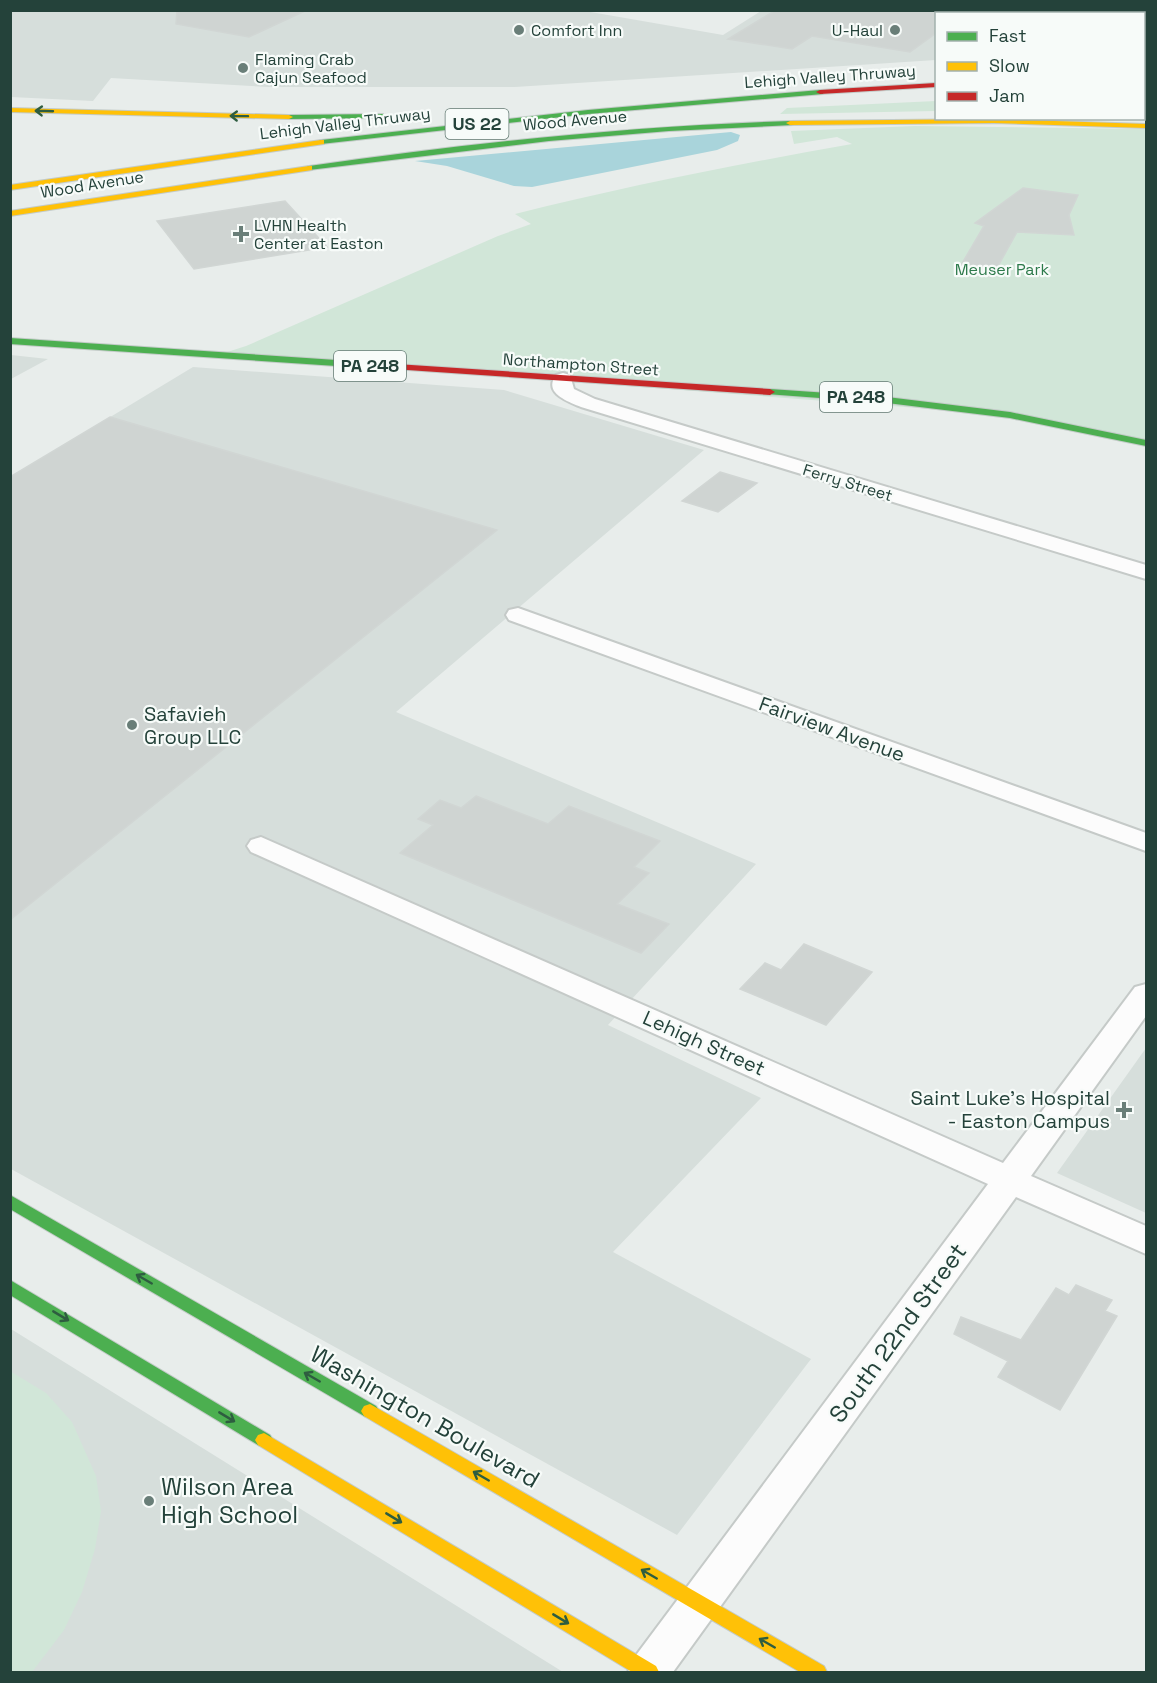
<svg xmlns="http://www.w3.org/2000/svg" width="1157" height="1683" viewBox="0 0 1157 1683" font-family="'Space Grotesk',sans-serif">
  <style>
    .built { fill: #d6dedb }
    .green { fill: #d1e6d8 }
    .water { fill: #a9d4db }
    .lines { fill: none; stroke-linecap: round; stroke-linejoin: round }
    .stream { fill: #a9d4db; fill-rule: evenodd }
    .building { fill: #cfd4d2; stroke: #d1d6d4; stroke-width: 1.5 }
    .street-casing { stroke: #c5cac8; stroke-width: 4 }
    .fast-casing { stroke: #c3cbc8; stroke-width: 2 }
    .slow-casing { stroke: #c3cbc8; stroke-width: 2 }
    .jam-casing { stroke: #c3cbc8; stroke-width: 2 }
    .street { fill: #fcfcfc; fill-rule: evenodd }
    .fast { fill: #4caf50; fill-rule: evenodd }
    .slow { fill: #ffc107; fill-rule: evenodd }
    .jam { fill: #c62828; fill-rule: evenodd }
    .oneway { stroke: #2e5d40 }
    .poi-dot { fill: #697e78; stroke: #f7fbf9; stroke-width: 2 }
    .labels { text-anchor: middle; stroke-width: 4.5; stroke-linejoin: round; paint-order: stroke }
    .far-poi-label { font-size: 16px; fill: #24423a; stroke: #f7fbf9; text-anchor: start }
    .far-street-label { font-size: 16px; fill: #24423a; stroke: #f7fbf9 }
    .far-park-label { font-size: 16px; fill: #2d7a4b; stroke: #f7fbf9 }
    .shield { fill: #f7fbf9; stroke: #637a73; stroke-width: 1.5 }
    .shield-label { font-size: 18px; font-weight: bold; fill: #24423a }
    .poi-label { font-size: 20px; fill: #24423a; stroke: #f7fbf9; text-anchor: start }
    .street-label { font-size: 20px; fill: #24423a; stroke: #f7fbf9 }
    .near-street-label { font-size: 24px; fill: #24423a; stroke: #f7fbf9 }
    .near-poi-label { font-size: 24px; fill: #24423a; stroke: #f7fbf9; text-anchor: start }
  </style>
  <rect width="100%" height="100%" fill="#e8edeb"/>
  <!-- built -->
  <path class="built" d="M 579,10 L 723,35 L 761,11 L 1029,10 L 1049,13 L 936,14 L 936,60 L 515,87 L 268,87 L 111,78 L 93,101 L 11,97 L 10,11 Z
    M 11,355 L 48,359 L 11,379 Z
    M 193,367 L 504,390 L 704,450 L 396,712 L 756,864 L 608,1025 L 761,1098 L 613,1252 L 811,1359 L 677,1535 L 11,1169 L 11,477 Z
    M 1146,1048 L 1146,1213 L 1057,1173 Z
    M 11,1329 L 563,1672 L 11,1672 Z"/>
  <!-- green -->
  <path class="green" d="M 936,101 L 936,111 L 780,114 L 787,108 Z
    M 915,126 L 1146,129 L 1146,443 L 1010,415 L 218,355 L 246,346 L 498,236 L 531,224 L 515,214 C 627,186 739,164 852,144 L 837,137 L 794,144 L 791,131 Z
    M 10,1371 L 46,1393 L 72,1422 L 96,1476 L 101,1511 L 95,1549 L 82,1592 L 64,1630 L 32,1672 L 11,1672 Z"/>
  <!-- water -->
  <path class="water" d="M 731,132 L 740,135 L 738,141 L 717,150 L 532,187 L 514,186 L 447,166 L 415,161 Z"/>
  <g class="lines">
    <!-- stream -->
    <path class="stream" d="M 1144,97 L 1146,97 L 1146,101 L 1144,101 Z"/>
  </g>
  <!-- building -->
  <path class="building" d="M 177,10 L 307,10 L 249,37 L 176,24 Z
    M 776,10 L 967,10 L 963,14 L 936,14 L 936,33 L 910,52 L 812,36 L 792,49 L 728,39 Z
    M 1023,188 L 1078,195 L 1069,215 L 1074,235 L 1017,232 L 992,277 L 957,272 L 984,226 L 975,223 Z
    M 285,201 L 327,247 L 194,269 L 157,221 Z
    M 110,417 L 497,530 L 10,920 L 10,477 Z
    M 720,472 L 757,483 L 718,512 L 682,501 Z
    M 476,796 L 548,824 L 569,806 L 660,841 L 634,867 L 649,873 L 617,904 L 669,924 L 641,953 L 400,853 L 433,825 L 418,819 L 440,800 L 461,808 Z
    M 804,944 L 872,972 L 826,1025 L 740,989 L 765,963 L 781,970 Z
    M 1076,1285 L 1112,1300 L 1105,1311 L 1117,1316 L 1060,1410 L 998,1377 L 1008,1361 L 954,1334 L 961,1317 L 1021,1340 L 1056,1288 L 1069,1295 Z"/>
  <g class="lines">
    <!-- street casing -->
    <g class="street-casing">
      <path id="street" d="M 563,373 L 570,375 L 574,389 L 595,399 L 1146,565 L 1146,579 L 581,407 C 567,401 543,393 556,375 Z
        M 518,608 L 1146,833 L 1146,851 L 509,620 L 506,615 L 509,610 Z
        M 261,837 L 1003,1163 L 1135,987 L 1146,984 L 1146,1016 L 1031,1176 L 1146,1226 L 1146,1254 L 1016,1197 L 673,1672 L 628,1672 L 634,1658 L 988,1184 L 251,852 L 247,846 L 251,840 Z"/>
    </g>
    <!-- fast casing -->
    <g class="fast-casing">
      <path id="fast" d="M 820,90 L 823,90 L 823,94 L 588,114 L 321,144 L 317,142 L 321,140 L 588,110 Z
        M 380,114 L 383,114 L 383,118 L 289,119 L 285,117 L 289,115 Z
        M 790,121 L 794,123 L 793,125 L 669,131 L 549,141 L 309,170 L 305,168 L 309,166 C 469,143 629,126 790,121 Z
        M 10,338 L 381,363 L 386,366 L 381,369 L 10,344 Z
        M 770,389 L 887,397 L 1010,412 L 1146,440 L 1146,446 L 1010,418 L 887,403 L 766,394 L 765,392 Z
        M 10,1195 L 376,1406 L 379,1411 L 376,1416 L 370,1418 L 364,1416 L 10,1209 Z
        M 10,1280 L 270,1435 L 273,1440 L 270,1445 L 264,1447 L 258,1445 L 10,1295 Z"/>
    </g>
    <!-- slow casing -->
    <g class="slow-casing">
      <path id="slow" d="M 1144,74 L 1146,74 L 1146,78 L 1144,78 Z
        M 10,108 L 289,115 L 293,117 L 289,119 L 10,112 Z
        M 994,119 L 1146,124 L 1146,128 L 994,123 L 790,125 L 786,123 L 790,121 Z
        M 321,140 L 324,140 L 324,144 L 10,190 L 10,185 Z
        M 309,166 L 312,166 L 312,170 L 10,216 L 10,211 Z
        M 370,1404 L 824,1666 L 827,1672 L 800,1672 L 364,1416 L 361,1411 L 364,1406 Z
        M 264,1433 L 656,1666 L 659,1672 L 632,1672 L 258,1445 L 255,1440 L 258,1435 Z"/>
    </g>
    <!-- jam casing -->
    <g class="jam-casing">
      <path id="jam" d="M 936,83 L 936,87 L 820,94 L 816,92 L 820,90 Z
        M 381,363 L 770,389 L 775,392 L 770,395 L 378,368 L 376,366 Z"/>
    </g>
    <!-- street -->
    <use href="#street" class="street"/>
    <!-- fast -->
    <use href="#fast" class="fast"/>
    <!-- slow -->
    <use href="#slow" class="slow"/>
    <!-- jam -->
    <use href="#jam" class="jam"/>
  </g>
  <!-- one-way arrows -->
  <defs><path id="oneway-shaft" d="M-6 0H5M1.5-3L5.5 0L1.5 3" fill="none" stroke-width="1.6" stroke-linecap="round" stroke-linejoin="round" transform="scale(1.5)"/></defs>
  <g class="oneway">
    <use href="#oneway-shaft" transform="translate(44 111) rotate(-178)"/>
    <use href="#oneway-shaft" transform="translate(239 116) rotate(-179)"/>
    <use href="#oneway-shaft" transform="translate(144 1279) rotate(-150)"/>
    <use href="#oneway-shaft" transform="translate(61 1316) rotate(31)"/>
    <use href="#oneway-shaft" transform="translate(312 1377) rotate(-150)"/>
    <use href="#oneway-shaft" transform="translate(227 1417) rotate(31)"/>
    <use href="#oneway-shaft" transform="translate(481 1476) rotate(-150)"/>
    <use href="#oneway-shaft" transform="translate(394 1518) rotate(31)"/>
    <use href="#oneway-shaft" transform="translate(649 1574) rotate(-150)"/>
    <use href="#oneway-shaft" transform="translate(561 1619) rotate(31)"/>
    <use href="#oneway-shaft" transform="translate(767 1643) rotate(-150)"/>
  </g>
  <!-- markers -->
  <g class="poi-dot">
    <circle cx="519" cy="30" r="6"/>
    <circle cx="895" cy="30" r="6"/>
    <circle cx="243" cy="68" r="6"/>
    <path d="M238 225h6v6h6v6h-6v6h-6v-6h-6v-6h6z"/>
    <circle cx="132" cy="725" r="6"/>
    <path d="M1121 1101h6v6h6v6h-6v6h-6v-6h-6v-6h6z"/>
    <circle cx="149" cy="1501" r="6"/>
  </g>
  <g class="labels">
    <!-- far-poi labels -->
    <g class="far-poi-label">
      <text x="531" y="36">Comfort Inn</text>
      <text x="883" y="36" text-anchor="end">U-Haul</text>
      <text x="255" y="65">Flaming Crab<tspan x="255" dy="18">Cajun Seafood</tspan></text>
      <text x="254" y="231">LVHN Health<tspan x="254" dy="18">Center at Easton</tspan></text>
    </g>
    <!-- far-street labels -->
    <g class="far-street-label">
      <text transform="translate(830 76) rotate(-4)" y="6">Lehigh Valley Thruway</text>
      <text transform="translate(575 120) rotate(-5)" y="6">Wood Avenue</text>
      <text transform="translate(345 123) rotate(-7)" y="6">Lehigh Valley Thruway</text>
      <text transform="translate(92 184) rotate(-9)" y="6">Wood Avenue</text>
      <text transform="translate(581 364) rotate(4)" y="6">Northampton Street</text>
      <text transform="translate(848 482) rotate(17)" y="6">Ferry Street</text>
    </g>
    <!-- far-park labels -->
    <g class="far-park-label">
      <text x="1002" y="275">Meuser Park</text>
    </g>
    <!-- shield labels -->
    <g class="shield">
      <rect x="445.5" y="109" width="63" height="30" rx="4.5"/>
      <rect x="334" y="351" width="72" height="30" rx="4.5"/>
      <rect x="820" y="382" width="72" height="30" rx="4.5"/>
    </g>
    <g class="shield-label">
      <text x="477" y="130">US 22</text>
      <text x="370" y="372">PA 248</text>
      <text x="856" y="403">PA 248</text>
    </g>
    <!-- poi labels -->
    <g class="poi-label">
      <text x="144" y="721">Safavieh<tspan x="144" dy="23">Group LLC</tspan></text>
      <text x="1110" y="1105" text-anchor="end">Saint Luke's Hospital<tspan x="1110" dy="23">- Easton Campus</tspan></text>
    </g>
    <!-- street labels -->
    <g class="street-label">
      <text transform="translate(832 729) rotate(20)" y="7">Fairview Avenue</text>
      <text transform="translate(704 1043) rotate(24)" y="7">Lehigh Street</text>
    </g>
    <!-- near-street labels -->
    <g class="near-street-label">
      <text transform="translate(898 1333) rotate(-54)" y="8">South 22nd Street</text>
      <text transform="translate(425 1417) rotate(30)" y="8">Washington Boulevard</text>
    </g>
    <!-- near-poi labels -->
    <g class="near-poi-label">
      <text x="161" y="1495">Wilson Area<tspan x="161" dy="28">High School</tspan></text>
    </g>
  </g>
  <!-- border -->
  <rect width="1157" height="1683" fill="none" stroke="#24423a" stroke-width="24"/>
  <!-- legend -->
  <rect x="935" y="12" width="210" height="108" fill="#f7fbf9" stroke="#a3b1ad" stroke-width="1.5"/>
  <rect x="947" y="32" width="30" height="9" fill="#4caf50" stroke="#a3b1ad" stroke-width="1.5"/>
  <text x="989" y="42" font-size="18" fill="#24423a">Fast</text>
  <rect x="947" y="62" width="30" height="9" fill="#ffc107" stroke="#a3b1ad" stroke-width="1.5"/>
  <text x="989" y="72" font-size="18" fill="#24423a">Slow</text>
  <rect x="947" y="92" width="30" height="9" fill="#c62828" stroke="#a3b1ad" stroke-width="1.5"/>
  <text x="989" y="102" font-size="18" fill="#24423a">Jam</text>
</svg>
